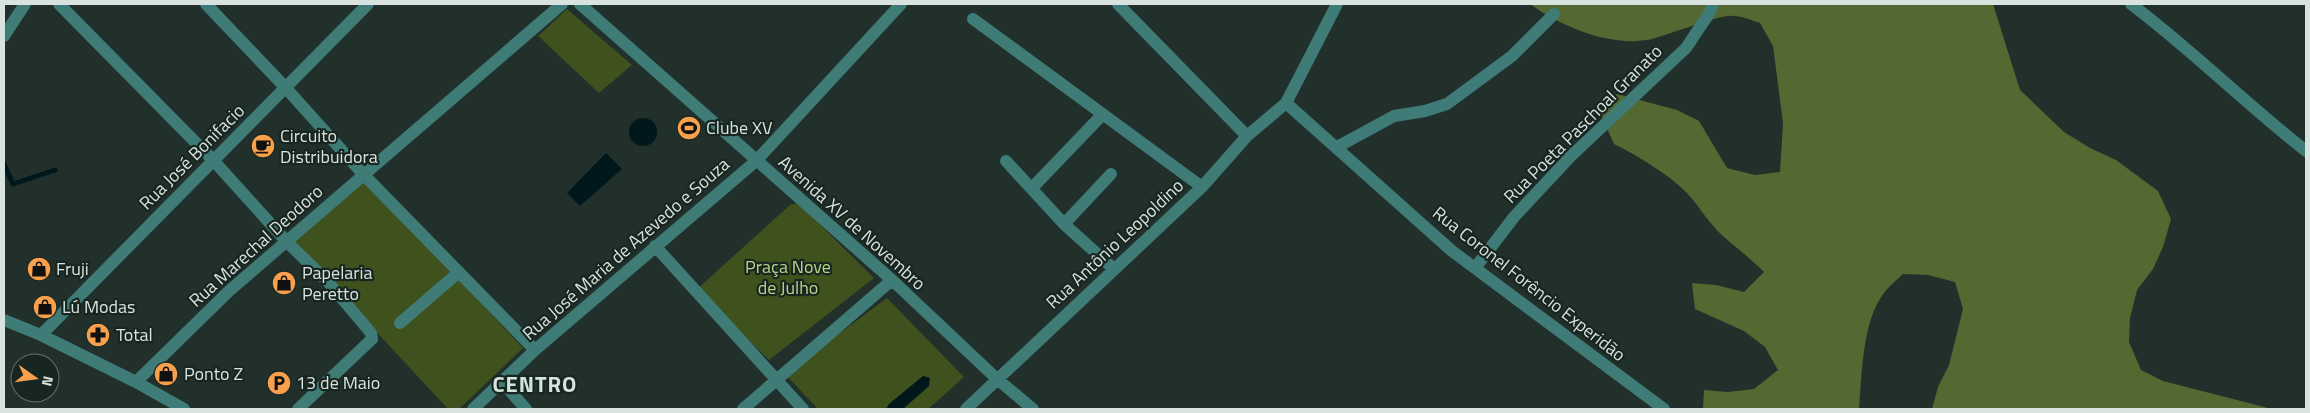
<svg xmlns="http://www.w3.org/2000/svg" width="2310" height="413" viewBox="0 0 2310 413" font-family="'Titillium Web',sans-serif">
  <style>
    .green { fill: #3f511c }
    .forest { fill: #546832 }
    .water { fill: #00171c }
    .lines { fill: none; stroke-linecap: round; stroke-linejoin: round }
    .stream { stroke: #00171c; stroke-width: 5 }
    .minor { stroke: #3f7b77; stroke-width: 12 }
    .labels { text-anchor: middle; stroke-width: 4.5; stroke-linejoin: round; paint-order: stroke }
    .street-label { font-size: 18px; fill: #d8e2de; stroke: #182621 }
    .poi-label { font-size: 18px; fill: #d8e2de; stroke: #182621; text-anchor: start }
    .park-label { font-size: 18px; fill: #b7d685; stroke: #182621 }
    .district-label { font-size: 22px; font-weight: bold; letter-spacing: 1px; fill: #d2e4dc; stroke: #182621 }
  </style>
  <rect width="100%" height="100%" fill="#21302a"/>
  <!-- green -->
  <path class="green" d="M 567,9 L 632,65 L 599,93 L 538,36 Z
    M 365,180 L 523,348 L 459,409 L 448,409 L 291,240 Z
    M 798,203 L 874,278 L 769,360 L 696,290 L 790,205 Z
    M 887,298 L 964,377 L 928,409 L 818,409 L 785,374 Z"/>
  <!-- forest -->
  <path class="forest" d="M 1530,4 L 1993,4 L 2020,90 L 2064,132 L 2090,148 L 2116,160 L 2158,191 L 2171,219 L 2163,247 L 2153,269 L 2137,290 L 2130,318 L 2129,342 L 2141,370 L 2163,381 L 2272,409 L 1932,409 L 1938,387 L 1949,365 L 1963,309 L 1955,282 L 1928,275 L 1903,274 C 1897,280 1889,286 1884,293 C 1862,321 1862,375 1859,409 L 1703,409 L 1704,390 L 1728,392 L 1754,389 L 1778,370 L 1765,347 L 1744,331 L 1695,309 L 1692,283 L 1716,285 L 1744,292 L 1764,272 C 1751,259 1738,249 1724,237 C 1709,224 1700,207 1687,193 C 1671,176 1635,154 1614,144 L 1601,115 L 1617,94 L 1677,110 L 1699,121 L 1727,168 L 1755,175 L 1780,172 L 1783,123 L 1773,46 L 1760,23 C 1751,20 1742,16 1734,16 C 1720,14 1669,35 1652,39 C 1612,48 1562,27 1530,4 Z"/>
  <!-- water -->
  <path class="water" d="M629 132a14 14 0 1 1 28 0a14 14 0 1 1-28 0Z
    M 606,153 L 622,169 L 580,206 L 567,193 Z
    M 923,376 L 930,378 L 929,386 L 903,409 L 886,409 L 889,404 Z"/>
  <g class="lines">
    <!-- stream -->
    <path class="stream" d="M 4,164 L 13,184 L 55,170"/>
    <!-- minor -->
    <path class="minor" d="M 59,4 L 213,160 L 287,242 L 328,282 L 371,333 L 372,339 L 298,409
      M 206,4 L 285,87 L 363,174 L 535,350
      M 580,4 L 892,280 L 997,379 L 1033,409
      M 1118,4 L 1247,136
      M 2131,4 C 2192,50 2246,104 2306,151
      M 973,19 L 1202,187
      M 4,36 L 25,4
      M 1286,103 L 1452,251 L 1664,409
      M 1337,147 L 1394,116 L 1425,111 L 1447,104 L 1512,56 L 1554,14
      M 1006,161 L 1064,224 L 1114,269
      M 1032,188 L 1102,115
      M 1064,224 L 1111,174
      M 655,246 L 803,409
      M 1475,268 L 1514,217 L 1571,156 L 1686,48 L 1710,12 L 1713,4
      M 4,320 L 41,335 L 136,382 L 184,409
      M 400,323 L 459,272
      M 41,335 L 368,4
      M 136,382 L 229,291 L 562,4
      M 502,382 L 526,409
      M 473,409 L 535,350 L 756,161 L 901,4
      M 743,409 L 892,280
      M 966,409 L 1202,187 L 1247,136 L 1286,103 L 1337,4"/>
  </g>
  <!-- icons -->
  <defs>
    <g id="stadium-disc" transform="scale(1.25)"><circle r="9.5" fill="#f8a04b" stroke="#182621"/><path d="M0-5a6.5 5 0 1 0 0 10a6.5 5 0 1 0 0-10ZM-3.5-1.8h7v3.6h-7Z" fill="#111"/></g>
    <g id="cafe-disc" transform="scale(1.25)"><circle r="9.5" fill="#f8a04b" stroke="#182621"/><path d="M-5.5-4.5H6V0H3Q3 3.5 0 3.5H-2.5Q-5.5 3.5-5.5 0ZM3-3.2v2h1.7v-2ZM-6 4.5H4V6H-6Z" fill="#111"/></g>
    <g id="shop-disc" transform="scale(1.25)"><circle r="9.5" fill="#f8a04b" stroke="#182621"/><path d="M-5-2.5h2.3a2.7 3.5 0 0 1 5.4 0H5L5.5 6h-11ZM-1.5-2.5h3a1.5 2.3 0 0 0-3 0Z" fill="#111"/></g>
    <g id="pharmacy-disc" transform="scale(1.25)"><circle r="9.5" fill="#f8a04b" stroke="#182621"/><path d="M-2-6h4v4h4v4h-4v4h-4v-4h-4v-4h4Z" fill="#111"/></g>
    <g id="parking-disc" transform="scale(1.25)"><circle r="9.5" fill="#f8a04b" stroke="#182621"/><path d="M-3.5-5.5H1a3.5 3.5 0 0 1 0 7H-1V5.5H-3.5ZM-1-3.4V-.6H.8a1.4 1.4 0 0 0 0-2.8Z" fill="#111"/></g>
  </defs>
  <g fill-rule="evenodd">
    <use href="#stadium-disc" x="689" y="128"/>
    <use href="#cafe-disc" x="263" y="146"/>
    <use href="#shop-disc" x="39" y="269"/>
    <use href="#shop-disc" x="284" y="283"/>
    <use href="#shop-disc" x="45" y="307"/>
    <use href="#pharmacy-disc" x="98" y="335"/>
    <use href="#shop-disc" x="166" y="374"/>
    <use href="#parking-disc" x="279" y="383"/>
  </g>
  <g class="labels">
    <!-- street labels -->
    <g class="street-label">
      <text transform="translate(1583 124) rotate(-45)" y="6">Rua Poeta Paschoal Granato</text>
      <text transform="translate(192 157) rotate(-45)" y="6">Rua José Bonifacio</text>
      <text transform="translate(852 223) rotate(42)" y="6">Avenida XV de Novembro</text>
      <text transform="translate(1115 244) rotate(-43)" y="6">Rua Antônio Leopoldino</text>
      <text transform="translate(256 246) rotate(-42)" y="6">Rua Marechal Deodoro</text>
      <text transform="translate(626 249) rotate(-41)" y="6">Rua José Maria de Azevedo e Souza</text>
      <text transform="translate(1529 284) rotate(38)" y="6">Rua Coronel Forêncio Experidão</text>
    </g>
    <!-- poi labels -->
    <g class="poi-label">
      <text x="706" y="134">Clube XV</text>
      <text x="280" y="142">Circuito<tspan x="280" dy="21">Distribuidora</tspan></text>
      <text x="56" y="275">Fruji</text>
      <text x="302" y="279">Papelaria<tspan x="302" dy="21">Peretto</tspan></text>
      <text x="62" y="313">Lú Modas</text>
      <text x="116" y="341">Total</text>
      <text x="184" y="380">Ponto Z</text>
      <text x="296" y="389">13 de Maio</text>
    </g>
    <!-- park labels -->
    <g class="park-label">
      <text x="788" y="273">Praça Nove<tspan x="788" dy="21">de Julho</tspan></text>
    </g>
    <!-- district labels -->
    <g class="district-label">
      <text x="535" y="392">CENTRO</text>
    </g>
  </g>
  <!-- border -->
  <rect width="2310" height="413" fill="none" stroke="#d8e2de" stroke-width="10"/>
  <!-- north arrow -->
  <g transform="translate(35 378) rotate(104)"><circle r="24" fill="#182621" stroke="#65716d"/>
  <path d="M0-4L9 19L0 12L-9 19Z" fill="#f8a04b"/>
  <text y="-8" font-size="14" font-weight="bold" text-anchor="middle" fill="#d8e2de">N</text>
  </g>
</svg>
